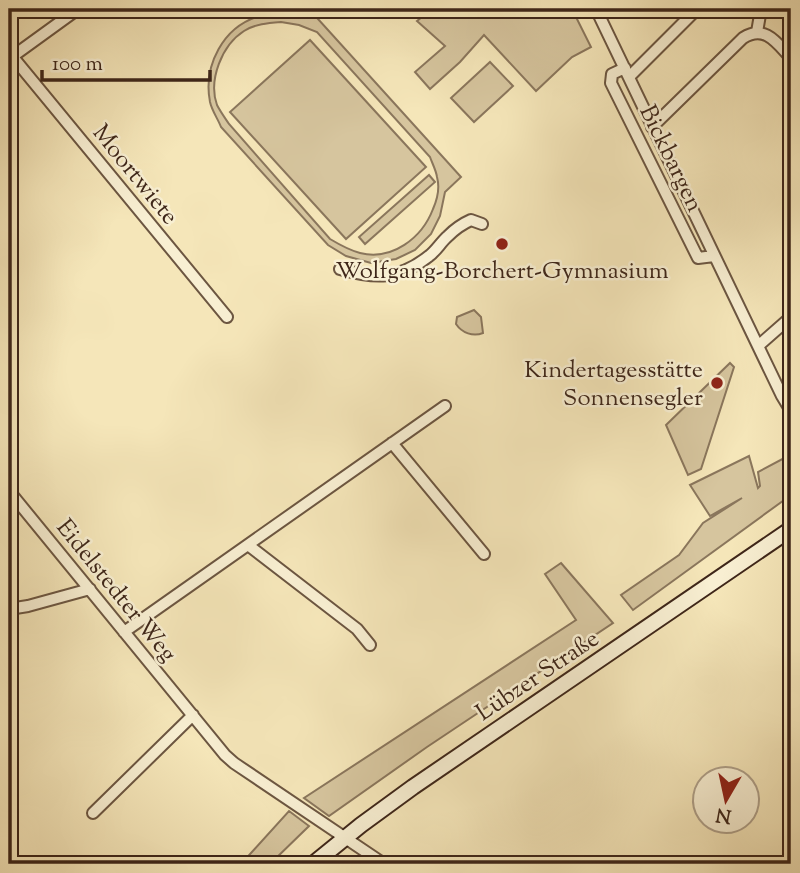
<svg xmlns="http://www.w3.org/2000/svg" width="800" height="873" viewBox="0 0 800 873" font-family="'Sorts Mill Goudy',serif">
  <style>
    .green { fill: #d6c59e; stroke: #8a765c; stroke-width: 2; fill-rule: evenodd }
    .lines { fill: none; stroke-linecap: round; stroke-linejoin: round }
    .street-casing { stroke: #6c5641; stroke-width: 14 }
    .secondary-casing { stroke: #3e2619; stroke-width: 18 }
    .street { stroke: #f8efd2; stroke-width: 10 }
    .secondary { stroke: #f8efd2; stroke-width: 14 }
    .poi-dot { fill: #8f2418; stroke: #f8efd2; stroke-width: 2.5 }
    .labels { text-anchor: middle; stroke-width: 5; stroke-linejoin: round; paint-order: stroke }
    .street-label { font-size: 24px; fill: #3e2619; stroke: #f8efd2 }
    .poi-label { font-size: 24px; fill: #3e2619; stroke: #f8efd2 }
  </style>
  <rect width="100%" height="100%" fill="#f5e6b9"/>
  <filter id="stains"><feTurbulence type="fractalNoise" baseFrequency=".00286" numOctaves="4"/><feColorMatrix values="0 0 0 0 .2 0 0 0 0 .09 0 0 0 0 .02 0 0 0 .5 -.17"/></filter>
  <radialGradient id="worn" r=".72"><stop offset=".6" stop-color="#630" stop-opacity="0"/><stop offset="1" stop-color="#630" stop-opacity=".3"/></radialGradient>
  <!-- green -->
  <path class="green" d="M 291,9 L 309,9 L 461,177 L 445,192 L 440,216 L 431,234 L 415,250 L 396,259 L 371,263 L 346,256 L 328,245 L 221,127 C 218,119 212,111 210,102 C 203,66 223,26 260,16 C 273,13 280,19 291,9 ZM 281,22 L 299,25 L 317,32 L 430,157 C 432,163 436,170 437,177 C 440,188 437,200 433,209 C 422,238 392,261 360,253 C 349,250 340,245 330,239 L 229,124 C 225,118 220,111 217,105 C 208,80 222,45 244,31 C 255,24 268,23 281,22 Z
    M 432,9 L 572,9 L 591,47 L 572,57 L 536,91 L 484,35 L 460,62 L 430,89 L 415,72 L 445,46 L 417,21 Z
    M 310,40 L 426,167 L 346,239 L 230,112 Z
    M 490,62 L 513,86 L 474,122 L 451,98 Z
    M 429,175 L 435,182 L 365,244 L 359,237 Z
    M 474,310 L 481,317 L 483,333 C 473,337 462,333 456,324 L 457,317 Z
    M 730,363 L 734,367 L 701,469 L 688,475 L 666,425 Z
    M 790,455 L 791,495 L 633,610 L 621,595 L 679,555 L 703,523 L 742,498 L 710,516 L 690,485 L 749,456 L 758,488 L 760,486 L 758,472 Z
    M 561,563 L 613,623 L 427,747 L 329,816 L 304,798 L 576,620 L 545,574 Z
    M 289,811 L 309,826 L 270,864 L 241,864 Z"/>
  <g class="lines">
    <!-- street casing -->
    <g class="street-casing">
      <path id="street" d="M 596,9 L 782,396 L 791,411
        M 757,32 L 761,9
        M 12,56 L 227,317
        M 9,59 L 78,9
        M 625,68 L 612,74 L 611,83 L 698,258 L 714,256
        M 629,77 L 697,9
        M 652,127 L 743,38 C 765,24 777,43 791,58
        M 340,269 C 375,279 399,280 429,256 C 436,251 441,242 448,236 C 455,229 462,224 471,220 L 482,224
        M 758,346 L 791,317
        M 392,443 L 484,554
        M 9,491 L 225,755 L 234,763 L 384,864
        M 248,545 L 357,629 L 370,645
        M 9,609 L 28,606 L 90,589
        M 124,632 L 445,406
        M 93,813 L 193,715"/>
    </g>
    <!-- secondary casing -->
    <g class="secondary-casing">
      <path id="secondary" d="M 313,864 L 361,825 L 413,787 L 791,529"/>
    </g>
    <!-- street -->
    <use href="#street" class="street"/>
    <!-- secondary -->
    <use href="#secondary" class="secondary"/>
  </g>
  <!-- markers -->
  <g class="poi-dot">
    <circle cx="502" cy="244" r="7"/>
    <circle cx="717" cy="383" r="7"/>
  </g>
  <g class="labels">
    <!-- street labels -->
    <g class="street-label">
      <text transform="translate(672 158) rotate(64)" y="8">Bickbargen</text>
      <text transform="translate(136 174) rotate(51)" y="8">Moortwiete</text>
      <text transform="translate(117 590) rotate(51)" y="8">Eidelstedter Weg</text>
      <text transform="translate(537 675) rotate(-34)" y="8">Lübzer Straße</text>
    </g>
    <!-- poi labels -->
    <g class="poi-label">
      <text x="502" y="278">Wolfgang-Borchert-Gymnasium</text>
      <text x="703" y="377" text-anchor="end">Kindertagesstätte<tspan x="703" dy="28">Sonnensegler</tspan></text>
    </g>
  </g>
  <!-- margin -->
  <rect width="800" height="873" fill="none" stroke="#f5e6b9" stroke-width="35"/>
  <rect x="10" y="10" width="779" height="852" fill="none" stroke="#3e2619" stroke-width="3.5"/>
  <rect x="18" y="18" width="765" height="838" fill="none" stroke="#3e2619" stroke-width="2"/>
  <!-- north arrow -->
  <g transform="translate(726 800) rotate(189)"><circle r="33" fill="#f8efd2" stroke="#ae9f88" stroke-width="2"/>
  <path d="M0-5L12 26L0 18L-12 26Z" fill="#8f2418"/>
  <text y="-10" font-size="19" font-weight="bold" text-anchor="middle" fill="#3e2619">N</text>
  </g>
  <!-- scale -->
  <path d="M42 70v10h168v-10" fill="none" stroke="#3e2619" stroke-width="3.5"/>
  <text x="52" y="70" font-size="21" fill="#3e2619" stroke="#f8efd2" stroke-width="5" paint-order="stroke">100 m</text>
  <rect width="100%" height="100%" filter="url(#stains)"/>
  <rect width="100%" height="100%" fill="url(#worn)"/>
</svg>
